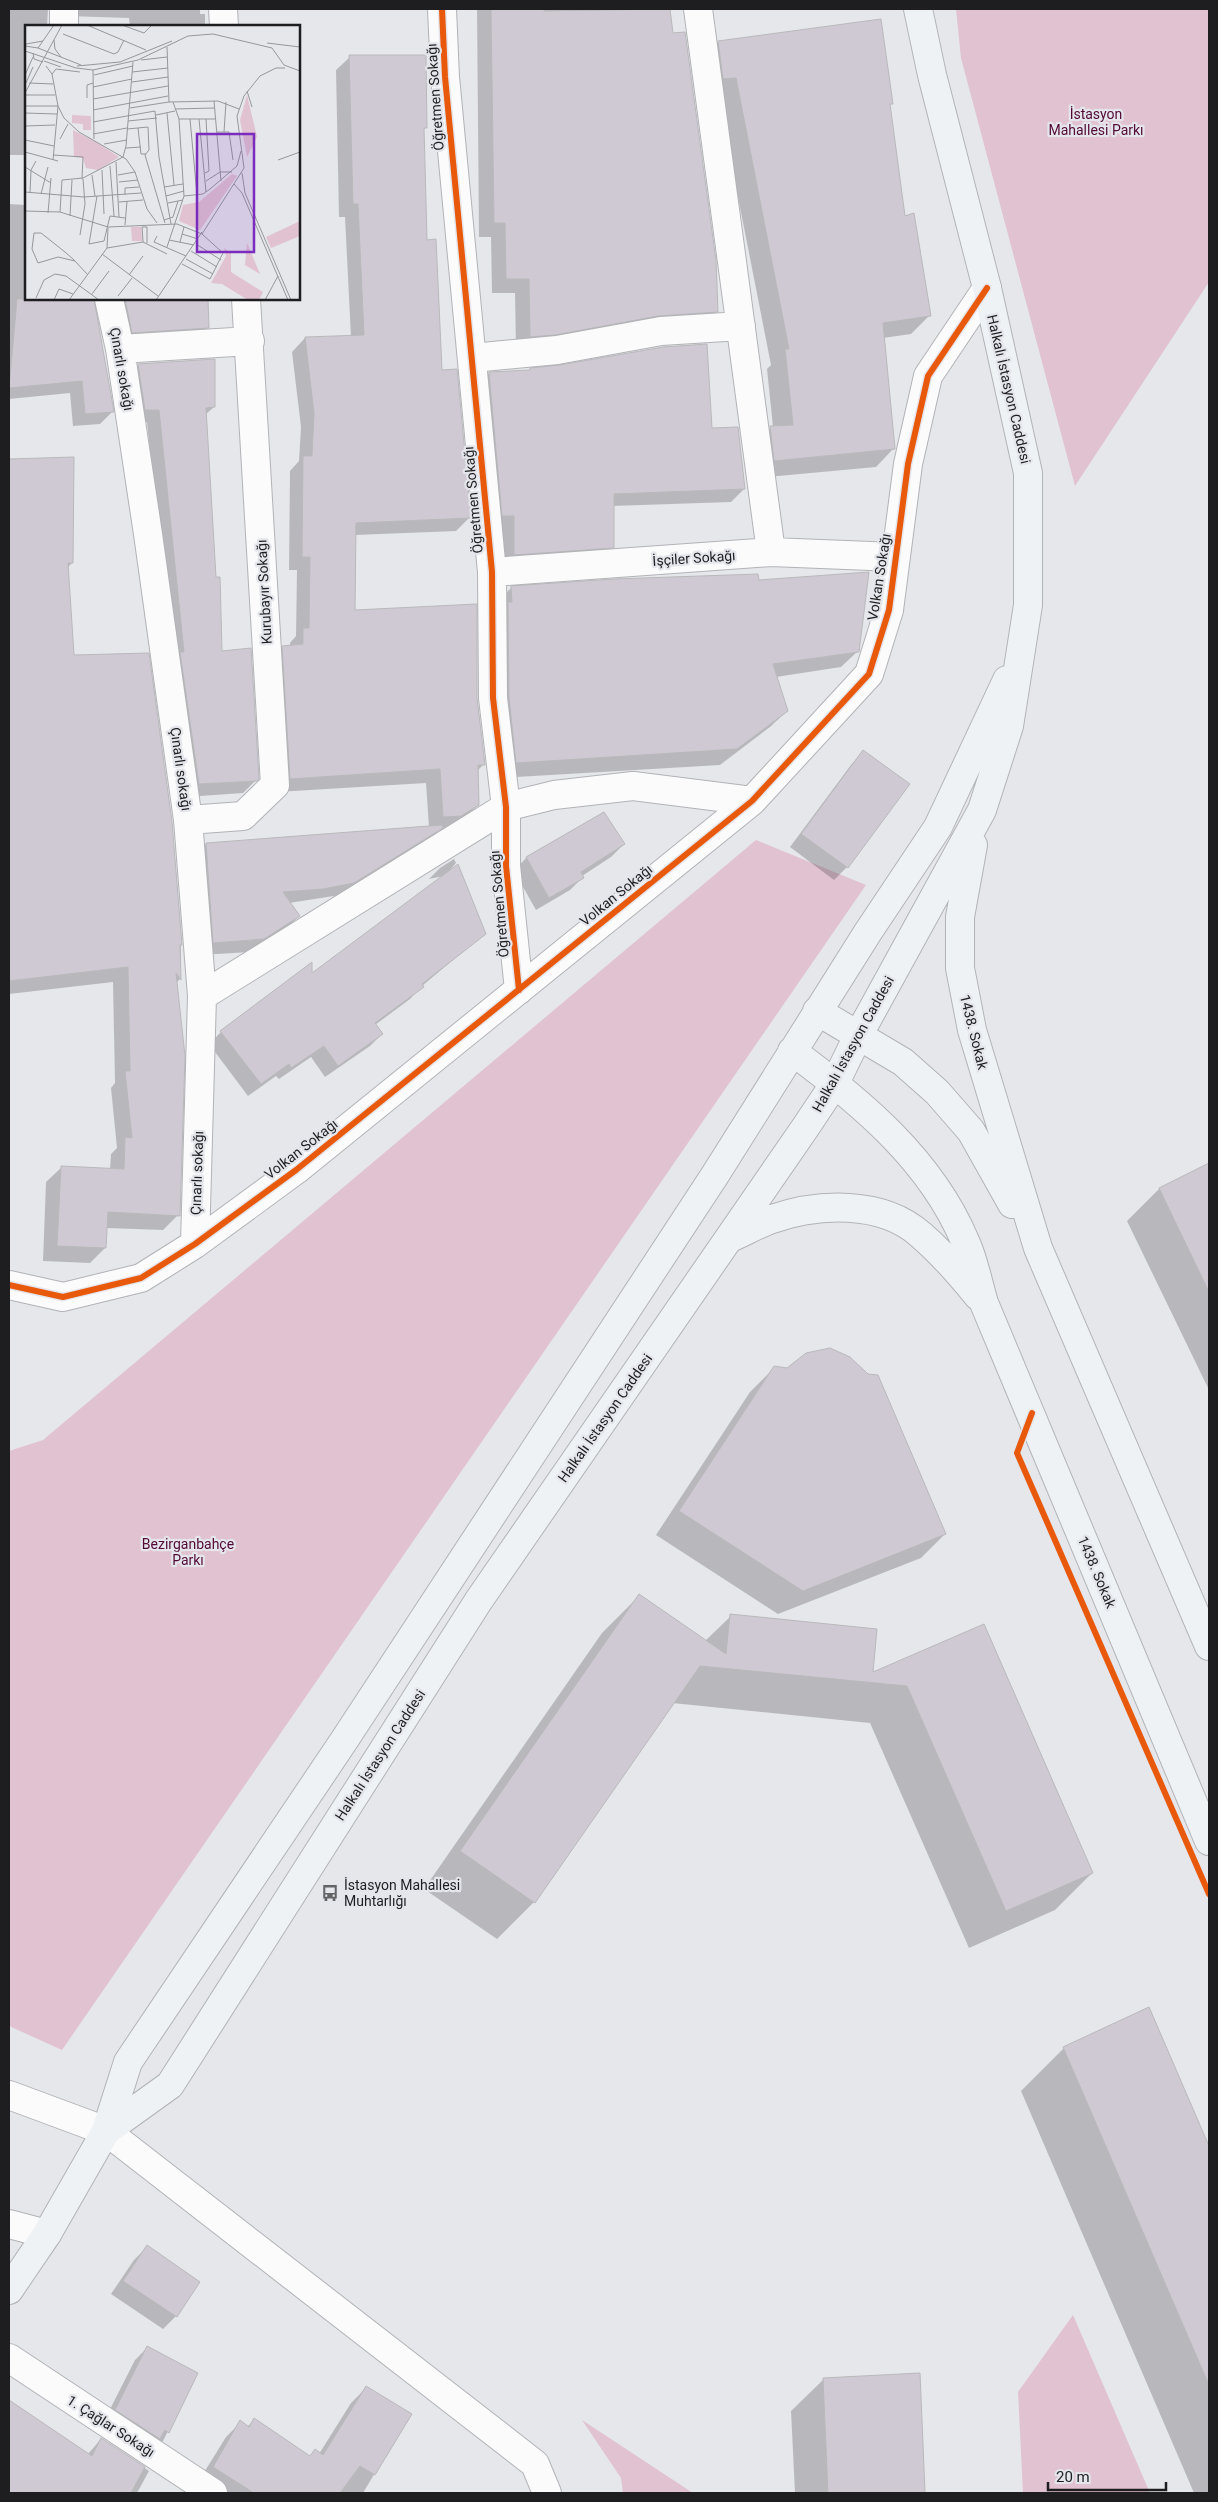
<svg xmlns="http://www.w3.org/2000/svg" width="1218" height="2502" viewBox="0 0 1218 2502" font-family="Roboto,sans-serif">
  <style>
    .green { fill: #e0c2d1 }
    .shadow { fill: #0003 }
    .building { fill: #cfc9d4; stroke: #b9b9bb }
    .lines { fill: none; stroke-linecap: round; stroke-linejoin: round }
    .street-casing { stroke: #b2b3b6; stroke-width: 30 }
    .secondary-casing { stroke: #b2b3b6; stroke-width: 30 }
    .street { stroke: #fbfbfc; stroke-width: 28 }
    .secondary { stroke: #eff2f5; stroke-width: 28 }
    .cycleway-casing { stroke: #e5e6ec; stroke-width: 9 }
    .cycleway { stroke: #e8590c; stroke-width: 6 }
    .labels { text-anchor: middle; stroke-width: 4.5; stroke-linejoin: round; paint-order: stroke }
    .street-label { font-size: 14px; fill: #1e1e20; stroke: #e5e6ec }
    .park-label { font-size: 14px; fill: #530935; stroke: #e5e6ec }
    .poi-label { font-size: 14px; fill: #1e1e20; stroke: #e5e6ec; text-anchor: start }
    .inset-road { fill: none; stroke: #96979a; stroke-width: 1 }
    .view { fill: #7b2cbf; fill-opacity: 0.15; stroke: #7b2cbf; stroke-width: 2.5 }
    .inset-edge { fill: none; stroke: #1e1e20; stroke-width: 2.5 }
  </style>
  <rect width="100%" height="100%" fill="#e6e7eb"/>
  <!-- green -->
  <path class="green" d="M 956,9 L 1209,9 L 1209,282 L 1075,486 L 961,58 Z
    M 756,840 L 866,885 L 62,2050 L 9,2026 L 9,1451 L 43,1440 Z
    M 1073,2315 L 1150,2493 L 1023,2493 L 1018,2392 Z
    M 582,2420 L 693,2493 L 623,2493 L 621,2478 Z"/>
  <!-- shadow -->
  <path class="shadow" d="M 9,9 L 48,9 L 47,26 L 26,26 L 26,155 L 9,155 Z
    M 60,9 L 200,9 L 200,14 L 205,14 L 205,26 L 130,26 L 129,18 L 66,16 Z
    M 477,9 L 669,9 L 717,311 L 702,326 L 516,351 L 515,293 L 492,293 L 491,237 L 479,237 Z
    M 719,42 L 892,103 L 889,106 L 904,217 L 930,315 L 911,334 L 883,338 L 894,448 L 876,467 L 757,478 L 752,445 L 773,427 L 767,369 L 771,365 L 718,95 L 700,61 Z
    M 350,57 L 426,127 L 423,130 L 426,241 L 441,371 L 470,517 L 456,531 L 355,535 L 354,612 L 476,698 L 484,764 L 477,771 L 478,805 L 464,819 L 447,830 L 439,830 L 429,840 L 340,895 L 289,903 L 299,916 L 286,929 L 250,952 L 201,955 L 193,857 L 206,844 L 429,828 L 426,783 L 277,792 L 269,660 L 283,647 L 290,646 L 290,643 L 296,636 L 297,570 L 289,570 L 290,471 L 299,461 L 301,427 L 292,352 L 305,338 L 351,337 L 345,217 L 339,217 L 336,70 Z
    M 9,204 L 26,205 L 26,299 L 93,299 L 112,412 L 100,424 L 73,426 L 70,393 L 9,399 Z
    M 105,299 L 207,299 L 208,327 L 195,340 L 120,345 Z
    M 139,365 L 214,407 L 205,415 L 221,652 L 258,778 L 243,793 L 186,797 L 147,422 L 133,423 L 126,378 Z
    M 529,372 L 710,429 L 744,489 L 731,502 L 612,506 L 612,547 L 599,560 L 501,567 L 476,386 L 489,373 Z
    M 73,458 L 72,563 L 67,568 L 73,656 L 181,944 L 180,979 L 176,983 L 178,1215 L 163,1230 L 106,1228 L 105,1248 L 90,1263 L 43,1261 L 46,1182 L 62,1167 L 110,1170 L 111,1154 L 117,1148 L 111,1088 L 115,1083 L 113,982 L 9,994 L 9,461 Z
    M 758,581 L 858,651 L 841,667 L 776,677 L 787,711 L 770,727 L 720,765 L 501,778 L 495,604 L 511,588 Z
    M 863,752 L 847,867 L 834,880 L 790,847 L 851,765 Z
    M 604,814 L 624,844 L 611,857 L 582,876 L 583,877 L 570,890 L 536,910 L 514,871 L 526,858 Z
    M 454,859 L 456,863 L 450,870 L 485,933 L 422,986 L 410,999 L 375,1025 L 382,1034 L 370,1046 L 325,1077 L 311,1057 L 279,1079 L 276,1076 L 248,1096 L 209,1044 L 221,1032 L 311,975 L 444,876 L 429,879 L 440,868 Z
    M 1209,1165 L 1209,1390 L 1127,1221 L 1159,1189 Z
    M 774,1368 L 945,1534 L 921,1558 L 778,1614 L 656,1535 L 750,1392 Z
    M 639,1596 L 705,1641 L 731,1616 L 871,1674 L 983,1625 L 1092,1873 L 1055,1910 L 969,1948 L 870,1723 L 672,1703 L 534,1902 L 497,1939 L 424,1889 L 602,1633 Z
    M 1149,2008 L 1209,2149 L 1209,2493 L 1194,2493 L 1021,2091 L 1064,2048 Z
    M 147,2247 L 176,2316 L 163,2329 L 111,2294 L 134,2260 Z
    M 147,2348 L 197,2374 L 163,2441 L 150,2454 L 103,2423 L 135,2360 Z
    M 919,2375 L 924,2493 L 795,2493 L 791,2411 L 824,2379 Z
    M 366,2388 L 410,2414 L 363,2493 L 203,2493 L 195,2487 L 226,2437 L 241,2422 L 247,2427 L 254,2420 L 309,2457 L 315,2451 L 319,2454 L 351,2403 Z
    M 11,2403 L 88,2454 L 101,2439 L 149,2471 L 137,2493 L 9,2493 L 9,2405 Z"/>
  <!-- building -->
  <path class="building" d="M 491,9 L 544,9 L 544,11 L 670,9 L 673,33 L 685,32 L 716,261 L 718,312 L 658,316 L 555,335 L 530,337 L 529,279 L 506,279 L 505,223 L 494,223 Z
    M 881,19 L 893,104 L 890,104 L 905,216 L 914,213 L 931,316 L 883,323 L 895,449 L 774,461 L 770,426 L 793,425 L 785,349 L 789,349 L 736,78 L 723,79 L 718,41 Z
    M 349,55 L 426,55 L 427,128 L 424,128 L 427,240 L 436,239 L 442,370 L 457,369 L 471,518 L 356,523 L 355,610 L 477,604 L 477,698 L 485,765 L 478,765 L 479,805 L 461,816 L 443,817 L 440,769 L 290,779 L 282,646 L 303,644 L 303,628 L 309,628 L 310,557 L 302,557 L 303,456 L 312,456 L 314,413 L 305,337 L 364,335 L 358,204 L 353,204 Z
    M 17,299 L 94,299 L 114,412 L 85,414 L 82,381 L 9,388 Z
    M 125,299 L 208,299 L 209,328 L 132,333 Z
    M 707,344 L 712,428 L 738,427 L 745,489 L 614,494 L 614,548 L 514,555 L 514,516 L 502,516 L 489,372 L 530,370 L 530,368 L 560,365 L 663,347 Z
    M 215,359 L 215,407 L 206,408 L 216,577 L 220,577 L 222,651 L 251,648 L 259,779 L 257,781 L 199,784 L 180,652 L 184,652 L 159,410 L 145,410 L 138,364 Z
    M 74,457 L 73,563 L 68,563 L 74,655 L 149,653 L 172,822 L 182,945 L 180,945 L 181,980 L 176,973 L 185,1056 L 180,1216 L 108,1212 L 106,1248 L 57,1246 L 61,1166 L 124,1169 L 125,1137 L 132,1138 L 125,1071 L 130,1071 L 128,967 L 9,981 L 9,459 Z
    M 869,572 L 859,652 L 773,664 L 788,711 L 737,749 L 516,763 L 509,697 L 508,602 L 512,602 L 511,586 L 614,579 L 758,574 L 759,580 Z
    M 863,750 L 910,784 L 848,868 L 801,834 Z
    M 604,812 L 625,844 L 581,872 L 584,878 L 549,898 L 526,857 Z
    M 442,825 L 443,828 L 354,883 L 323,889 L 283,892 L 300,916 L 264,939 L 213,943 L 206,843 Z
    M 458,864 L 486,934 L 422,984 L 424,987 L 375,1023 L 383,1034 L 338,1066 L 324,1046 L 291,1068 L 289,1064 L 261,1084 L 220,1031 L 312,962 L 312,973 Z
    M 1209,1163 L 1209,1292 L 1159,1188 Z
    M 830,1348 L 850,1357 L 868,1374 L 878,1375 L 946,1534 L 803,1591 L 679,1511 L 774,1366 L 787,1368 L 806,1353 Z
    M 639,1594 L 726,1654 L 730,1614 L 877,1629 L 873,1672 L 984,1624 L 1093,1873 L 1006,1911 L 907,1686 L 700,1666 L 535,1903 L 460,1851 Z
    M 1149,2007 L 1209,2146 L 1209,2385 L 1063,2047 Z
    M 147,2245 L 200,2282 L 177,2317 L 123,2281 Z
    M 147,2346 L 198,2373 L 169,2433 L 165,2430 L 160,2439 L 115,2410 Z
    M 920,2373 L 925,2493 L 828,2493 L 823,2378 Z
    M 366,2386 L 412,2414 L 375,2475 L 360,2466 L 340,2493 L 254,2493 L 213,2467 L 240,2420 L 249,2427 L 254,2418 L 310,2456 L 315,2449 L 323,2455 Z
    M 9,2400 L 92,2456 L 101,2438 L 145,2467 L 131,2493 L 9,2493 Z"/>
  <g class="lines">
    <!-- street casing -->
    <g class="street-casing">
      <path id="street" d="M 64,9 L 64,26
        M 223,9 L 224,26
        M 442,9 L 445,77 L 492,572 L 493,698 L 506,807 L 506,866 L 519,990
        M 698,9 L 771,552
        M 109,299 L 120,349 L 148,534 L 188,820 L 202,996 L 195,1244
        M 120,349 L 250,341
        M 472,358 L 557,350 L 661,331 L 741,326
        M 492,572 L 771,552 L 896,557
        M 188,820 L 243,816 L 275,785 L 246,299
        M 202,996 L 506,807 L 554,795 L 633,786 L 752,801
        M 9,1285 L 63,1297 L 141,1278 L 195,1244 L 296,1170 L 752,801 L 869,674 L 889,610 L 908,464 L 928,376 L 987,288
        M 9,2095 L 106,2131 L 535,2464 L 547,2493
        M 9,2224 L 47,2234
        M 9,2358 L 213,2493"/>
    </g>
    <!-- secondary casing -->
    <g class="secondary-casing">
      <path id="secondary" d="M 973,845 L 960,917 L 960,968 L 972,1030 L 1038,1248 L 1209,1646
        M 817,1011 L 903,1062 L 937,1092 L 971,1131 L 1012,1204
        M 792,1051 C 861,1102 931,1160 965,1241 C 974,1260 978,1283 984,1303 L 1209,1841
        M 730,1238 C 744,1232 758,1224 772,1219 C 818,1203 882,1200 921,1235 C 942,1253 961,1275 978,1296
        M 106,2131 L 170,2085 L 479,1600 L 805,1128 L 835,1083 L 858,1036 L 982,810 L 1009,726 L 1028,605 L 1028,473 L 987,288 L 932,75 L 918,9
        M 9,2290 L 47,2234 L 106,2131 L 128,2062 L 343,1742 L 715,1175 L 868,932 L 938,827 L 1007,680"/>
    </g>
    <!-- street -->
    <use href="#street" class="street"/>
    <!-- secondary -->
    <use href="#secondary" class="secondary"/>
    <!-- cycleway casing -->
    <g class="cycleway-casing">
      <path id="cycleway" d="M 442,9 L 445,77 L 492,572 L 493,698 L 506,807 L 506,866 L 519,990
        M 9,1285 L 63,1297 L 141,1278 L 195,1244 L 296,1170 L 752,801 L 869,674 L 889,610 L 908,464 L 928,376 L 987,288
        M 1032,1413 L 1017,1453 L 1209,1894"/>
    </g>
    <!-- cycleway -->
    <use href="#cycleway" class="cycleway"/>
  </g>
  <!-- icons -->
  <defs>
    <g id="bus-bare" transform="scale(1.35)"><path d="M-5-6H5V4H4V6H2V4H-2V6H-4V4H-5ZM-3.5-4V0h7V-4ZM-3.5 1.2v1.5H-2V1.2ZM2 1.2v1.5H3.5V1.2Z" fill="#646467" stroke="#e5e6ec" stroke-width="2.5" paint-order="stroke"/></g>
  </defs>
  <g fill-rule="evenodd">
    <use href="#bus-bare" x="330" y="1893"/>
  </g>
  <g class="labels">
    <!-- street labels -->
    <g class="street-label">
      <text transform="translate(435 97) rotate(-94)" y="5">Öğretmen Sokağı</text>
      <text transform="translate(122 369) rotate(80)" y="5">Çınarlı sokağı</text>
      <text transform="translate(1009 389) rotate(77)" y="5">Halkalı İstasyon Caddesi</text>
      <text transform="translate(473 500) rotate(-95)" y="5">Öğretmen Sokağı</text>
      <text transform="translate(694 558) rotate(-4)" y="5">İşçiler Sokağı</text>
      <text transform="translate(879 577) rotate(-81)" y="5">Volkan Sokağı</text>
      <text transform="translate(264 592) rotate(-93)" y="5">Kurubayır Sokağı</text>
      <text transform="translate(181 769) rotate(82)" y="5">Çınarlı sokağı</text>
      <text transform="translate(616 895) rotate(-39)" y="5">Volkan Sokağı</text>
      <text transform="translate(499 904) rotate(-95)" y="5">Öğretmen Sokağı</text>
      <text transform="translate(974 1032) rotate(76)" y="5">1438. Sokak</text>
      <text transform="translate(853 1044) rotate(-61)" y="5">Halkalı İstasyon Caddesi</text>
      <text transform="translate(301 1149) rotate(-38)" y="5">Volkan Sokağı</text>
      <text transform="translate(197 1173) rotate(-88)" y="5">Çınarlı sokağı</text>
      <text transform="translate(605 1418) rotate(-55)" y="5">Halkalı İstasyon Caddesi</text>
      <text transform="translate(1097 1572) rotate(67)" y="5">1438. Sokak</text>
      <text transform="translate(380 1755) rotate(-57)" y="5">Halkalı İstasyon Caddesi</text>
      <text transform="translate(111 2426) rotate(33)" y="5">1. Çağlar Sokağı</text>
    </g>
    <!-- park labels -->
    <g class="park-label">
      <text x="1096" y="119">İstasyon<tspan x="1096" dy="16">Mahallesi Parkı</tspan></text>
      <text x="188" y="1549">Bezirganbahçe<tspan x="188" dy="16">Parkı</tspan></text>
    </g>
    <!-- poi labels -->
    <g class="poi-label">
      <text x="344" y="1890">İstasyon Mahallesi<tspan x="344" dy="16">Muhtarlığı</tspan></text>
    </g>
  </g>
  <!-- overview -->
  <g transform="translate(25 25)">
    <rect width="275" height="275" fill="#e6e7eb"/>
    <path d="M 222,70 L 232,112 L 222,132 L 215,95 ZM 47,90 L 66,91 L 66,105 L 58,105 L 58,99 L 47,98 ZM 48,105 L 71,117 L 94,132 L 73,145 L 61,143 L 58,133 L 49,132 ZM 207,149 L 212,151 L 175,205 L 154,196 L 158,180 L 174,177 ZM 275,196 L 275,211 L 246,223 L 241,212 ZM 106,202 L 116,202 L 117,216 L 107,216 ZM 222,218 L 235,249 L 220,240 ZM 199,223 L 206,228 L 206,247 L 238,267 L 234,275 L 223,275 L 197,259 L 186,258 L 201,231 Z" fill="#e0c2d1"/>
    <path class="inset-road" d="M 62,0 L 121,25M 97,0 L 119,8 L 127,0M 38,9 L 89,29 L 93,27 L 99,15M 29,15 L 30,24 L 36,32M 242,18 L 275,22M 1,19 L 18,16M 0,21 L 13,23 L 29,0M 142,22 L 144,77M 13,23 L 56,40M 0,26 L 51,43 L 68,45 L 113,35 L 163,11 L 188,9 L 247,23 L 259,40 L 275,46M 8,28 L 9,34 L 18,37M 116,35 L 142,32M 19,36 L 36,42M 21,41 L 27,49 L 31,44 L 55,47M 52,41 L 95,37 L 147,16M 68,45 L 69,114M 107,47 L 143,43M 27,49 L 33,81 L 39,93 L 54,107 L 101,134 L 110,147 L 122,184 L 132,198M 0,50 L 8,32M 69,50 L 108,41M 107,57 L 143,52M 1,58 L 8,42M 4,58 L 28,59M 68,62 L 107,54M 222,66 L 227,82M 0,68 L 37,0M 0,70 L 30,70M 62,73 L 62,60 L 68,58M 68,74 L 143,61M 189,76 L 196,156M 0,81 L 33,81 L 28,135M 105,83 L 144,77 L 193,76 L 214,84M 150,84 L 189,83M 68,85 L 143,71M 0,88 L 32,89M 142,88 L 149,160M 131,90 L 150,86M 154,94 L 190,94M 165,94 L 172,170M 174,94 L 181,167M 103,96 L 132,93M 68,97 L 130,86 L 134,132 L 146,199M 0,101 L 30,100M 113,103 L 116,129 L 121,129M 102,104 L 123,102 L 124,125 L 120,130 L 140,198M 192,107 L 204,107 L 208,135M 199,107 L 201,77M 68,109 L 102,103M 35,114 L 43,99M 0,115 L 29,121M 79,119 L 102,115M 101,123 L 116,122M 0,127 L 33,136M 28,130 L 58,132 L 57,154M 253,135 L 275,127M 91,137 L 94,192M 85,141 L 89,191M 0,142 L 26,158M 77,145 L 79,189M 180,148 L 184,146 L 181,94M 217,148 L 220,168 L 266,275M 67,150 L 70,171M 93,150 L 110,147M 181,156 L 195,147 L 207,147M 94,157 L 113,155M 209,159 L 217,168 L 263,275M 139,162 L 158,159M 0,167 L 59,172 L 116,168M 5,168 L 6,145 L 11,136M 16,169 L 23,142M 100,170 L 100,163 L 114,162M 72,171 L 64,219 L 79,216 L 85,191 L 100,193M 141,171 L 159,166M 159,171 L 178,169 L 185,164 L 212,141 L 216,126M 94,177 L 118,175M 143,178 L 158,175M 0,186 L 35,187 L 83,202 L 152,199 L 177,209 L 198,228 L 185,254 L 157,239M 35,187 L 37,155 L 58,153 L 98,132 L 101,121 L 108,37M 23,188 L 26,153M 45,191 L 47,155M 139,195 L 148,192 L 153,176M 100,200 L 102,176M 157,209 L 173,214M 177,209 L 219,143 L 212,91 L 219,71 L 235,51 L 251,43 L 260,43M 55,210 L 60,179 L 58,154M 132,211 L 129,217 L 161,231M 144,215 L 169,220M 118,217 L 117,202 L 122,202 L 122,218M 155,217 L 159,202M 171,219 L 196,235M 142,222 L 159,171 L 154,94 L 148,77M 82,223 L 118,217 L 142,229M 166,226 L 192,242M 77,229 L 133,271M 161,234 L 188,249M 50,236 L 33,232 L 13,238 L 7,224 L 9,208 L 16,208 L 40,227 L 48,234 L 63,250M 104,250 L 118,231M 67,269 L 84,246M 93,271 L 107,253M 11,273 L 19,255 L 30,249 L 41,251 L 74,275M 29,275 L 34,264 L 48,269M 44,275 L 82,223 L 83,203M 131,275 L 177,207M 240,275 L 253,251"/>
    <path class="view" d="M 172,109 L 229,109 L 229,227 L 172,227 Z"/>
    <rect width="275" height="275" class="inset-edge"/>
  </g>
  <!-- border -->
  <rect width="1218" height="2502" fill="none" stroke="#1e1e20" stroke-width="20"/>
  <!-- scale -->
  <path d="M1048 2482v8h118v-8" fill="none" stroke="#1e1e20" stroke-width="2.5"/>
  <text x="1056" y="2482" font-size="15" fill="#1e1e20" stroke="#e5e6ec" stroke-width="4" paint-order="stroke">20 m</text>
</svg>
